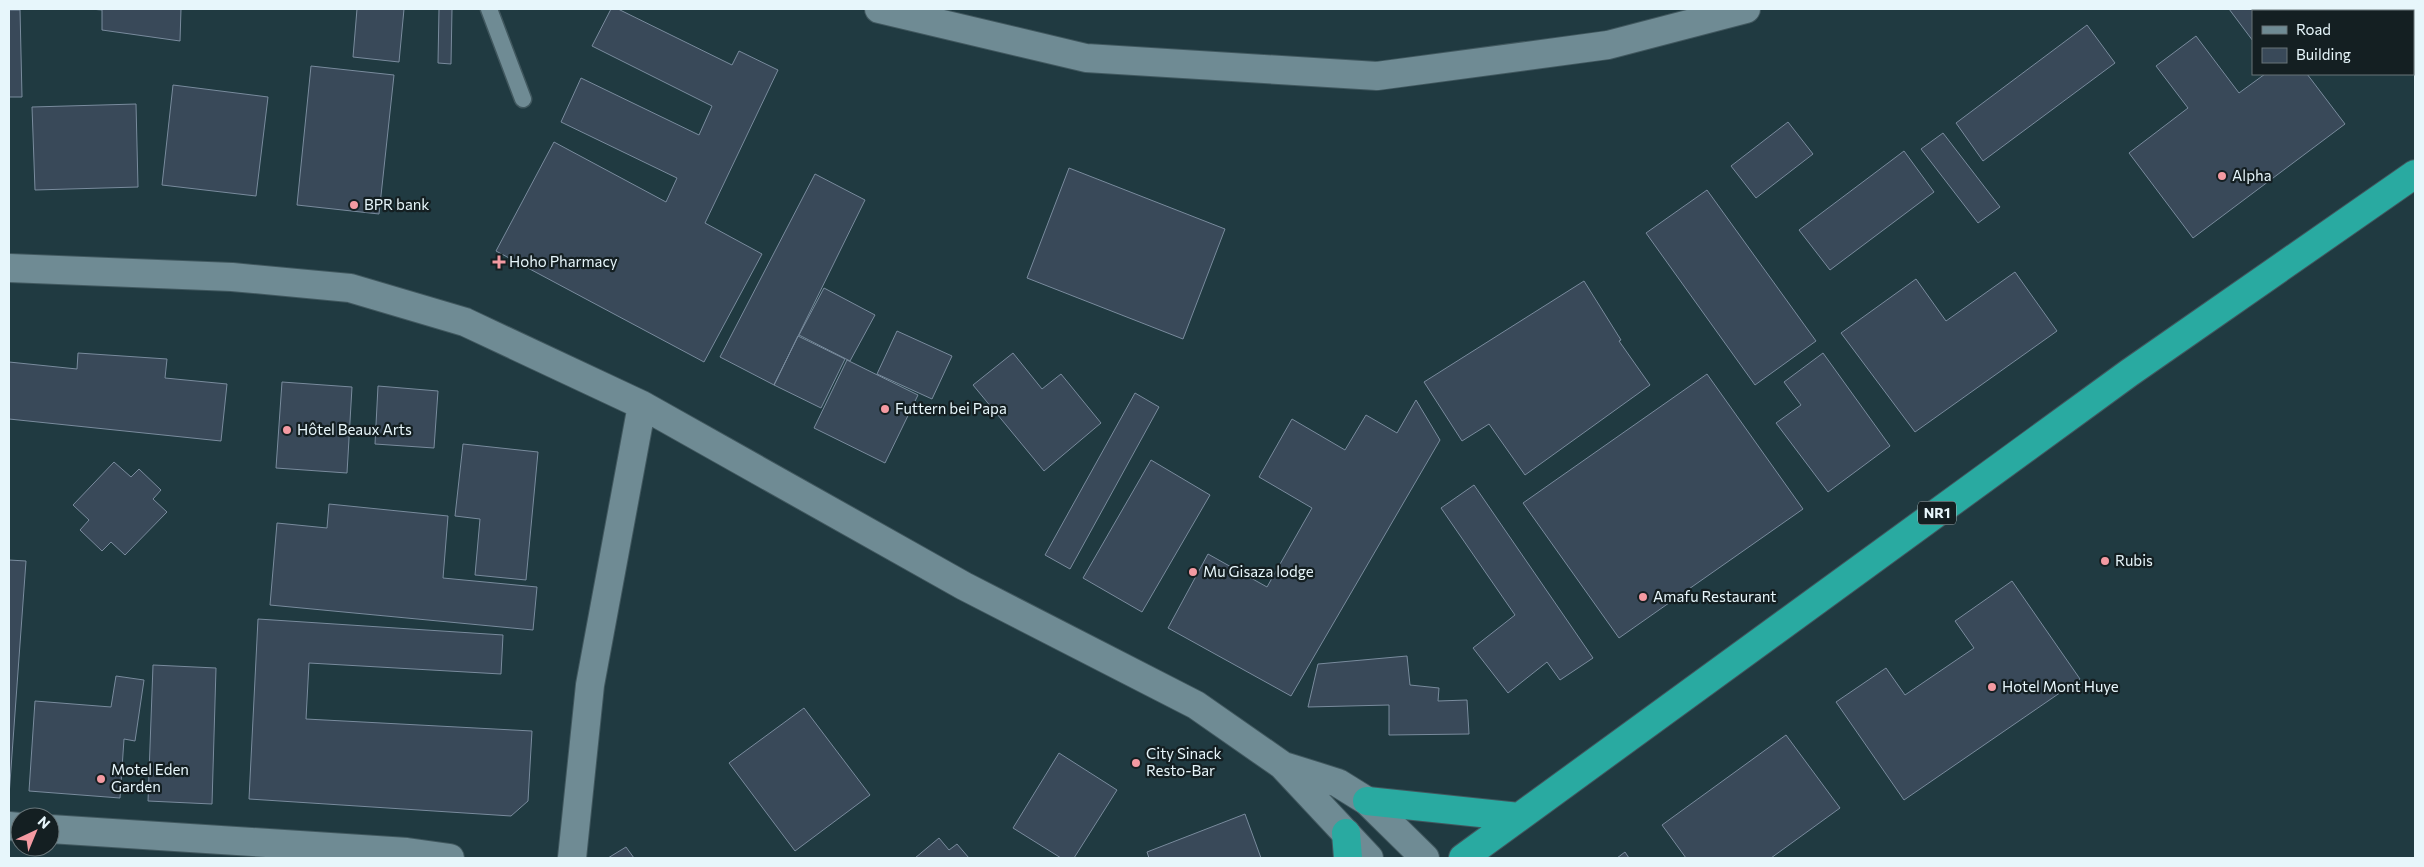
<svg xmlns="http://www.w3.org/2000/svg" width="2424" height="867" viewBox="0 0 2424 867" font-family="Commissioner,sans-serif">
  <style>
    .building { fill: #394959; stroke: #798b9d }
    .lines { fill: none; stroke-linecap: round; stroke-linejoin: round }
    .lane-casing { stroke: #41585f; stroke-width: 19 }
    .street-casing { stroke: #41585f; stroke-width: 30 }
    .highway-casing { stroke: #41585f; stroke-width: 30 }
    .lane { stroke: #6f8b94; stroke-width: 16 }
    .street { stroke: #6f8b94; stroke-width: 28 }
    .highway { stroke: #29aaa1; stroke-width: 28 }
    .poi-dot { fill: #f49aa2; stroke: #141f22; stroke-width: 2 }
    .labels { text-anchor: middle; stroke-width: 4.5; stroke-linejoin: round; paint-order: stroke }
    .shield { fill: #141f22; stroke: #a8b6ba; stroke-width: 1 }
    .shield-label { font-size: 14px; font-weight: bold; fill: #e7f6fb }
    .poi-label { font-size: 15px; fill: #e7f6fb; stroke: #141f22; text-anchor: start }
  </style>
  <rect width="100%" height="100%" fill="#203a41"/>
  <!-- building -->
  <path class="building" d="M 90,9 L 181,9 L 180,41 L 102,30 L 102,10 Z
    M 357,9 L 404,9 L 399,62 L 353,57 Z
    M 439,9 L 452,9 L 451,64 L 438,63 Z
    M 611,9 L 618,9 L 732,65 L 739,51 L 778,70 L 705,223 L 762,254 L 704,362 L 496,251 L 554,142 L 666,202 L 677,178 L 561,122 L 581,78 L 699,135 L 712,106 L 592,46 Z
    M 2229,9 L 2327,9 L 2323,11 L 2253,11 L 2253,41 Z
    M 9,10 L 20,10 L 22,97 L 9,97 Z
    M 2087,25 L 2115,63 L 1983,161 L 1956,123 Z
    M 2196,36 L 2239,93 L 2265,74 L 2307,74 L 2345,124 L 2193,238 L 2129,153 L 2188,108 L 2156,66 Z
    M 311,66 L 394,75 L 379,214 L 297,205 Z
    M 173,85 L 268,97 L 256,196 L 162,185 Z
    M 136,104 L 138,187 L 35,190 L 32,107 Z
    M 1788,122 L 1813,154 L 1756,198 L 1731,166 Z
    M 1943,133 L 2000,207 L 1978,223 L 1921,149 Z
    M 1904,151 L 1934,192 L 1830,270 L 1799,230 Z
    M 1069,168 L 1225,229 L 1183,339 L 1027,278 Z
    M 815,174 L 865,200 L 774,385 L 720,357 Z
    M 1707,190 L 1816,341 L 1755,385 L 1646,233 Z
    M 2015,272 L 2057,331 L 1915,432 L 1841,333 L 1916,279 L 1946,321 Z
    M 1584,281 L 1621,340 L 1619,341 L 1650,385 L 1525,475 L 1489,424 L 1462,441 L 1424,382 Z
    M 824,288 L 875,315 L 850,361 L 799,335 Z
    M 897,331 L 952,356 L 932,399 L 877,374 Z
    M 798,336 L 845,359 L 821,408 L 774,385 Z
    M 78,353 L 167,359 L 165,378 L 227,384 L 221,441 L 9,419 L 9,362 L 77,369 Z
    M 1013,353 L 1042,389 L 1061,374 L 1101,423 L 1044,471 L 973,385 Z
    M 1823,353 L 1890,446 L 1828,492 L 1776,423 L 1801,405 L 1784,382 Z
    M 847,360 L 918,395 L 885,463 L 814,428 Z
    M 1707,374 L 1803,509 L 1619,638 L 1523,503 Z
    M 282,382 L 352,387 L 347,473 L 276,468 Z
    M 378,386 L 438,391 L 434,448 L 375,444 Z
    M 1135,393 L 1159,407 L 1070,569 L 1045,555 Z
    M 1416,400 L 1440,440 L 1291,696 L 1168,628 L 1208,554 L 1267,587 L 1312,508 L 1259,477 L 1292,419 L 1345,450 L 1366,415 L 1397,433 Z
    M 463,444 L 538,452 L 526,580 L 475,575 L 480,519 L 455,516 Z
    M 1151,460 L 1210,495 L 1142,612 L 1083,578 Z
    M 114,462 L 131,477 L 139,469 L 161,490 L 153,499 L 167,512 L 125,555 L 111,542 L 102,551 L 80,530 L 89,520 L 73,505 Z
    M 1474,485 L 1593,658 L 1560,680 L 1547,662 L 1508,693 L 1473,648 L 1515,615 L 1441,508 Z
    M 329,504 L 448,516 L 443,578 L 537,587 L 533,630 L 270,605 L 277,523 L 327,528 Z
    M 9,560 L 26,561 L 9,796 Z
    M 2012,581 L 2080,679 L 1904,800 L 1836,702 L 1886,668 L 1905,695 L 1974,648 L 1955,621 Z
    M 258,619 L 503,635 L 501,674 L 309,663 L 306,719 L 532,731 L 528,801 L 511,816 L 249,799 Z
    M 1407,656 L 1410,685 L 1439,688 L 1438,701 L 1467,700 L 1469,734 L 1389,735 L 1389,705 L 1308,707 L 1318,664 Z
    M 153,665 L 216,668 L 212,804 L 148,801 Z
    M 116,676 L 144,680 L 135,741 L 124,739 L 120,798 L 29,791 L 35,701 L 111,707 Z
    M 804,708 L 870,795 L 795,851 L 729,763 Z
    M 1786,735 L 1840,808 L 1771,858 L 1686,858 L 1662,825 Z
    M 1059,753 L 1117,790 L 1074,858 L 1061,858 L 1013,828 Z
    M 1245,814 L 1261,858 L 1149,858 L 1147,852 Z
    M 939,838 L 949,850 L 957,844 L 969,858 L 915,858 Z
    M 626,847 L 634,858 L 608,858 Z
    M 1625,852 L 1629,858 L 1617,858 Z"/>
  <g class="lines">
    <!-- lane casing -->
    <g class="lane-casing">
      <path id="lane" d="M 489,9 L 523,99"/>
    </g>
    <!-- street casing -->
    <g class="street-casing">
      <path id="street" d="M 879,9 L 1086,58 L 1377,76 L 1608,45 L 1746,9
        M 9,268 L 232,277 L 350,288 L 465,322 L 642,405 L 964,586 L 1196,705 L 1282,765 L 1369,858
        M 1284,766 L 1338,783 L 1367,801 L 1425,858
        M 9,826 L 20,827
        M 50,829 L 407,852 L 450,858
        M 572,858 L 590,685 L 642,405"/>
    </g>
    <!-- highway casing -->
    <g class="highway-casing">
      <path id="highway" d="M 1367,801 L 1519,817
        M 1346,833 L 1348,858
        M 1463,858 L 2129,373 L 2415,174"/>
    </g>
    <!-- lane -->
    <use href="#lane" class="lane"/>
    <!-- street -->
    <use href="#street" class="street"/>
    <!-- highway -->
    <use href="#highway" class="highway"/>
  </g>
  <!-- markers -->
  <g class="poi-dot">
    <circle cx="2222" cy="176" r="5"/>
    <circle cx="354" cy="205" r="5"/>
    <path d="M496.5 254.5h5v5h5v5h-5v5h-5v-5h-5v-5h5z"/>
    <circle cx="885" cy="409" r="5"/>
    <circle cx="287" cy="430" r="5"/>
    <circle cx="2105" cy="561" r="5"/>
    <circle cx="1193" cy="572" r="5"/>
    <circle cx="1643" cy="597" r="5"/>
    <circle cx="1992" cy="687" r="5"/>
    <circle cx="1136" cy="763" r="5"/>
    <circle cx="101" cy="779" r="5"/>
  </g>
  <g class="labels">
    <!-- shield labels -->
    <rect class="shield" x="1918" y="501.5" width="38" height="23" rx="4"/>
    <g class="shield-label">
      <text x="1937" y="518">NR1</text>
    </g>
    <!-- poi labels -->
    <g class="poi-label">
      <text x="2232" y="181">Alpha</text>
      <text x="364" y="210">BPR bank</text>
      <text x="509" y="267">Hoho Pharmacy</text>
      <text x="895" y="414">Futtern bei Papa</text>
      <text x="297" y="435">Hôtel Beaux Arts</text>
      <text x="2115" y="566">Rubis</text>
      <text x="1203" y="577">Mu Gisaza lodge</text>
      <text x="1653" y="602">Amafu Restaurant</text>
      <text x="2002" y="692">Hotel Mont Huye</text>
      <text x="1146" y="759">City Sinack<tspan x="1146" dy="17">Resto-Bar</tspan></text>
      <text x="111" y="775">Motel Eden<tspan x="111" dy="17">Garden</tspan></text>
    </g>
  </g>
  <!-- border -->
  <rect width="2424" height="867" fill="none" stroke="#e7f6fb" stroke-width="20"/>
  <!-- legend -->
  <rect x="2252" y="10" width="162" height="65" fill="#141f22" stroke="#687579"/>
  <rect x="2262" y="26" width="25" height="8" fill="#6f8b94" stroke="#687579"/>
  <text x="2296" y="35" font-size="15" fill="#e7f6fb">Road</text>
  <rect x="2262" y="48" width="25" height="15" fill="#394959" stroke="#687579"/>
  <text x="2296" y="60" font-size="15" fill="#e7f6fb">Building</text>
  <!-- north arrow -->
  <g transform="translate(35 832) rotate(44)"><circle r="24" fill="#141f22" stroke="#687579"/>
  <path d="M0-4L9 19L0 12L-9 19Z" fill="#f49aa2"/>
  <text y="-8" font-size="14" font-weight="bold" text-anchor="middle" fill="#e7f6fb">N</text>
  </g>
</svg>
